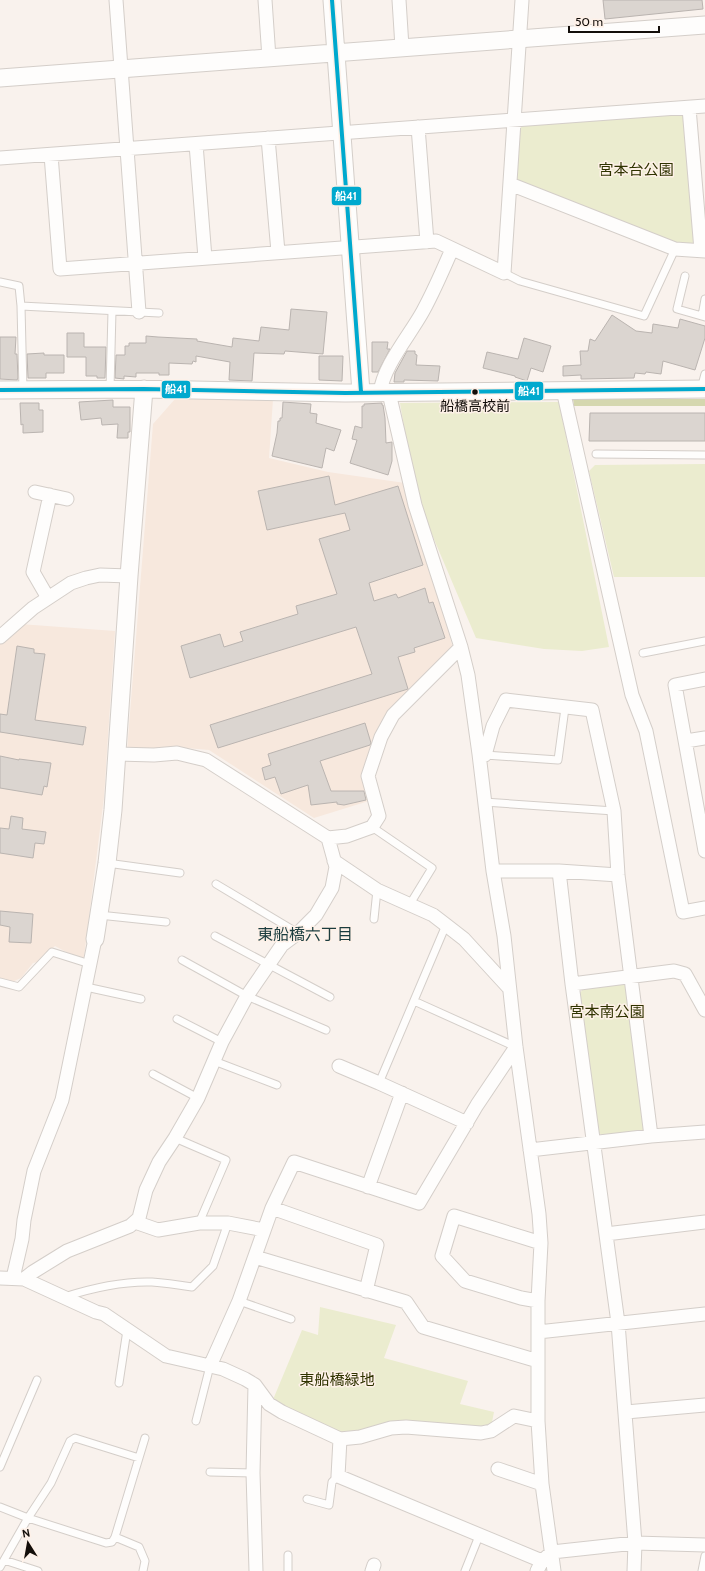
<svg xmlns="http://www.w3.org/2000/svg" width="705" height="1571" viewBox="0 0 705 1571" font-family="Cabin,'Noto Sans JP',sans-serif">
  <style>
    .built { fill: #f7e8dd }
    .green { fill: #ebeccf }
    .forest { fill: #d5d7af }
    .building { fill: #dbd5d0; stroke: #bab4b0 }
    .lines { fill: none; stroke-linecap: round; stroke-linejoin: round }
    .service-casing { stroke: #d4cec9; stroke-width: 9 }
    .minor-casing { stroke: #d4cec9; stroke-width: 15 }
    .tertiary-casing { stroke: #d4cec9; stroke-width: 19 }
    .service { stroke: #fefdfc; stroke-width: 7 }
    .minor { stroke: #fefdfc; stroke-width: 13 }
    .tertiary { stroke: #fefdfc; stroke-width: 17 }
    .bus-1-casing { stroke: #fef1e8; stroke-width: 7 }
    .bus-1 { stroke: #00a9ce; stroke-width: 4 }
    .bus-dot { fill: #130e0a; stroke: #fef1e8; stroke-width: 1.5 }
    .labels { text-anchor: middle; stroke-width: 3; stroke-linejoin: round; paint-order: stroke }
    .bus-label { font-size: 14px; fill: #130e0a; stroke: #fef1e8 }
    .park-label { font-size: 15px; fill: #2f3300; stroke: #fef1e8 }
    .neighbourhood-label { font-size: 16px; fill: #1a3c3e; stroke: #fef1e8 }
    .line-badge { stroke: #fef1e8; stroke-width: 1.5 }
    .badge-label { font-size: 11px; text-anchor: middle; font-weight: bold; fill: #fff }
  </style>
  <rect width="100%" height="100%" fill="#f9f2ed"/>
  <!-- built -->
  <path class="built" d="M 175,399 L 273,399 L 269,458 L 328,472 L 405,483 L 453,648 L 379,733 L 372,800 L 314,818 L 209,750 L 175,747 L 127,751 L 153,424 Z
    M 20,624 L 115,631 L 104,797 L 84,957 L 81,960 L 55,946 L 38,962 L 33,963 L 21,978 L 12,982 L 0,978 L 0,641 Z"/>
  <!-- green -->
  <path class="green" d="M 680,114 L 684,116 L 695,241 L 691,244 L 678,243 L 519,183 L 516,177 L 519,130 L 523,125 Z
    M 559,402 L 609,647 L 582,651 L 544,649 L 476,638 L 419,504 L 412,474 L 400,403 Z
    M 705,464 L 705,577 L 614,577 L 589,471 L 595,465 Z
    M 625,982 L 645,1127 L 642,1132 L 603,1136 L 598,1132 L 580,993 L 583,989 Z
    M 320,1307 L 396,1325 L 384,1358 L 468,1381 L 460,1404 L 494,1412 L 491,1427 L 341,1435 L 272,1402 L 302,1330 L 318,1335 Z"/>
  <!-- forest -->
  <path class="forest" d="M 573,399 L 705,399 L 705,406 L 574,406 Z"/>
  <!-- building -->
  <path class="building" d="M 603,0 L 702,0 L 703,9 L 605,19 Z
    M 291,309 L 327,312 L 323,354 L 285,351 L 284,354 L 254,353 L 252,381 L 229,380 L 230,362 L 196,356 L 196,362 L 193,361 L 192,364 L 169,363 L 169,375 L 159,375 L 159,373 L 136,373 L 136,377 L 124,376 L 124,379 L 115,378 L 116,355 L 125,355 L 125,346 L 129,346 L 129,343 L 146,343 L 146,336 L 158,337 L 197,339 L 197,341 L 232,347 L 233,338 L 259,341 L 261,327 L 289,330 Z
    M 612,315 L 636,331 L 652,333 L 653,324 L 678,328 L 680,319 L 705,326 L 705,338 L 695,370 L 663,361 L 661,374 L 646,372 L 645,374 L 635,373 L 634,378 L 581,379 L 581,375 L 563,376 L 563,366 L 581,365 L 580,351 L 588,351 L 590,339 L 595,341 Z
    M 67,333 L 84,333 L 84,347 L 106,347 L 105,378 L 97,378 L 97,376 L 86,376 L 86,357 L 67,357 Z
    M 0,337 L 16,337 L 15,354 L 17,354 L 18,378 L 17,380 L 0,379 Z
    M 524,338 L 551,346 L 543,372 L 531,368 L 527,381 L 515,377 L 515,376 L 483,368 L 487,352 L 518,359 Z
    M 372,342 L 388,342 L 387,349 L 390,349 L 378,372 L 372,372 Z
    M 407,351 L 415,351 L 415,354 L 417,355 L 416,365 L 440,366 L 438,381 L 404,380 L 404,382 L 394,382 L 395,373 Z
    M 44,353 L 44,355 L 64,355 L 64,373 L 46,373 L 46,378 L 28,378 L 27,354 Z
    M 319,356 L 343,356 L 342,381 L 319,380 Z
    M 113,400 L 113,407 L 130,407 L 130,432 L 128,432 L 128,438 L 117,438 L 118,424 L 102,425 L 101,418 L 81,420 L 79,402 Z
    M 283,402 L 311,404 L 310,413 L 317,414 L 316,423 L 341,430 L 334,451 L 326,448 L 322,468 L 272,456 L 277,433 L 278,421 L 280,421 L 280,418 L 282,418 Z
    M 20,403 L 39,403 L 39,410 L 43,410 L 43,432 L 23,433 L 23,424 L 21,425 Z
    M 382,403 L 382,405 L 383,405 L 385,418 L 386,443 L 392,442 L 392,461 L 388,475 L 350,463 L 357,440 L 352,439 L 355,426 L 362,428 L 362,406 L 364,406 L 364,404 Z
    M 590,413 L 705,413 L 705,441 L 589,441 Z
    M 329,476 L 335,505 L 398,486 L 423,565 L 369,583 L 374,601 L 396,594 L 398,598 L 425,588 L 429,603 L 433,602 L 445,638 L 414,648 L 415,652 L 398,657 L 408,689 L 218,748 L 210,725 L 372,674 L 356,627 L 190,678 L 181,646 L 220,634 L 224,647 L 243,641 L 240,632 L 298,614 L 296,606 L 337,594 L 319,539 L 350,530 L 345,513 L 267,530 L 258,491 Z
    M 17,646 L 34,649 L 34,653 L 45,654 L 35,720 L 86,727 L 83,745 L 0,732 L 0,714 L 7,715 Z
    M 365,723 L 371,743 L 370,745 L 320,761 L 331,791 L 364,791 L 366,800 L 344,805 L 337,804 L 337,802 L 311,805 L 308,785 L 281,794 L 275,777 L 265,780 L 262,768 L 271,765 L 268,754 Z
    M 0,756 L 19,760 L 19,759 L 51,763 L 47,787 L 44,786 L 42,795 L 0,788 Z
    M 11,816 L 23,818 L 22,829 L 46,832 L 44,844 L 35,843 L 33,858 L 0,853 L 0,828 L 9,829 Z
    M 0,911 L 33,914 L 31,943 L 9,942 L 10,927 L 0,925 Z"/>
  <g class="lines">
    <!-- service casing -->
    <g class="service-casing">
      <path id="service" d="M 504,273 L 520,281 L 644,316 L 675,249
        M 685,276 L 677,309 L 705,317
        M 0,282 L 19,286 L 21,306 L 23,390
        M 21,306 L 159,313
        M 702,316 L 705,299
        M 110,389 L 112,311
        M 701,389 L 705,374
        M 596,454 L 705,455
        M 643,653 L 705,641
        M 485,755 L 558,760 L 565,708
        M 484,802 L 614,811
        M 372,827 L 432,868 L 410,904
        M 107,863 L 180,873
        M 216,884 L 298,933
        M 99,915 L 166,922
        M 374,919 L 377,890
        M 215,936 L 330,997
        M 182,960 L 247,996 L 326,1030
        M 0,982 L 19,987 L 52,952 L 90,964
        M 86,987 L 141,999
        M 414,1001 L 516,1047
        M 177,1019 L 222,1042
        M 214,1061 L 277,1085
        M 153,1074 L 198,1098
        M 379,1083 L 446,925
        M 175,1138 L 226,1160 L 199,1223
        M 64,1297 C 92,1288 122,1281 152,1282 C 165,1283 179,1285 192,1287 L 213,1266 L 228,1223
        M 239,1301 L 291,1319
        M 119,1383 L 127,1330
        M 196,1421 L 210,1366
        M 0,1467 L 37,1380
        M 210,1472 L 253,1473
        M 307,1499 L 329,1505 L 332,1482 L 338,1476
        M 0,1507 L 28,1518 L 106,1543 L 112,1542 L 115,1537 L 145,1438
        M 115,1537 L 139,1547 L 145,1561 L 143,1571
        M 288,1555 L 288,1571
        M 4,1560 L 38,1571
        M 0,1567 L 28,1518 L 51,1483 L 70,1441 L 75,1438 L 139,1458
        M 465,1571 L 479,1536
        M 702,1571 L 705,1556"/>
    </g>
    <!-- minor casing -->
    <g class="minor-casing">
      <path id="minor" d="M 116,0 L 139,312
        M 265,0 L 269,58
        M 399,0 L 402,47
        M 689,108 L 701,250
        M 418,127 L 427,242
        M 268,138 L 278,252
        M 196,144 L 205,258
        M 51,155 L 60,269 L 436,241 L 504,273 L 522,0
        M 0,158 L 705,106
        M 510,184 L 675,249 L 705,251
        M 563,390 L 632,695 L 646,731 L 683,912 L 705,908
        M 380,393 C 383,366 410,335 423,311 C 434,291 443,270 452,249
        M 389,393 L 415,505 L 461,647 L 468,675 L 479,754 L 493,871 L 504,936 L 516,1047 L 539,1214 L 541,1243 L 538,1301 L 538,1421 L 542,1484 L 554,1571
        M 35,492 L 67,499
        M 48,598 L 33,572 L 50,495
        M 0,637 L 33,608 L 71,583 L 86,578 L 100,575 L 129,576
        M 705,679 L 675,685 L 705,851
        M 686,741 L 705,738
        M 479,754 L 485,755 L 493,726 L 506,700 L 592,710 L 614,811 L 618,875 L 651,1136
        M 328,838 L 347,836 L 372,827 L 379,816 L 368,776 L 381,737 L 393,715 L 461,647
        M 334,861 L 377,890 L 433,915 L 446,925 L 464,939 L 509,988
        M 493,871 L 559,871 L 618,875
        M 559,871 L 572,984 L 618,1323 L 635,1543 L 634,1571
        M 572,984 L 674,971 L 685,974 L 705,1010
        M 339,1066 L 379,1083 L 467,1123
        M 530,1150 L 651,1136 L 705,1132
        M 368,1187 L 402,1093
        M 272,1208 L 377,1245 L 366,1291
        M 135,1222 L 158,1230 L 199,1223 L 228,1223 L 264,1230
        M 606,1234 L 705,1222
        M 255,1257 L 406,1302 L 423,1327 L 538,1361
        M 0,1278 L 24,1279 L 96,1312 L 104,1314 L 166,1356 L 223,1369 L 245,1379 L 255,1385 L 269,1404 L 282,1412 L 340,1439 L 360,1437 L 391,1428 L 406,1427 L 481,1433 L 491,1431 L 514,1416 L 538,1421
        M 13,1278 L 22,1239 L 24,1220 L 34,1171 L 62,1100 L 95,939
        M 24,1279 L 33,1272 L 67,1251 L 130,1226 L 139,1218 L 146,1190 L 159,1162 L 175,1138 L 198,1098 L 222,1042 L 247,996 L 282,945 L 298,933 L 316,915 L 332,888 L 336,867 L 328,838 L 206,760 L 177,753 L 154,755 L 117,754
        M 538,1301 L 521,1298 L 465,1281 L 442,1256 L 454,1216 L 541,1243
        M 538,1332 L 705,1314
        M 210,1366 L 239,1301 L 272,1208 L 294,1162 L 419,1203 L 477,1105 L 516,1047
        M 255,1385 L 253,1473 L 256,1571
        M 626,1412 L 705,1405
        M 340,1439 L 338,1476 L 542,1561
        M 498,1469 L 542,1484
        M 372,1571 L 374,1565
        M 537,1571 L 542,1561 L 552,1552 L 635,1543 L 705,1545"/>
    </g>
    <!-- tertiary casing -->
    <g class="tertiary-casing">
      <path id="tertiary" d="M 332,0 L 361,392
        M 0,78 L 705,25
        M 0,390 L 144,389 L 345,393 L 705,389
        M 95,939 L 107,863 L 113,810 L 129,576 L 144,389"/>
    </g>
    <!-- service -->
    <use href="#service" class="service"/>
    <!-- minor -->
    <use href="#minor" class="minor"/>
    <!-- tertiary -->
    <use href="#tertiary" class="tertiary"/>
    <!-- bus-1 casing -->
    <g class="bus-1-casing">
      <path id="bus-1" d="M 332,0 L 361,392
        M 0,390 L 144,389 L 345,393 L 705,389"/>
    </g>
    <!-- bus-1 -->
    <use href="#bus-1" class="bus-1"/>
  </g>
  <!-- markers -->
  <circle class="bus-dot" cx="475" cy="392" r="3.5"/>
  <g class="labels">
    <!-- bus labels -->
    <g class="bus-label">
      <text x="475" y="411">船橋高校前</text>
    </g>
    <!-- park labels -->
    <g class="park-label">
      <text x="636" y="175">宮本台公園</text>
      <text x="607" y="1017">宮本南公園</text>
      <text x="337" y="1385">東船橋緑地</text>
    </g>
    <!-- neighbourhood labels -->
    <g class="neighbourhood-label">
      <text x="305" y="940">東船橋六丁目</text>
    </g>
  </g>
  <g class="line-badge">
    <rect x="331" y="186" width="31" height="20" rx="4" fill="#00a9ce"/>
    <rect x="161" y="380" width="30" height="19" rx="4" fill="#00a9ce"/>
    <rect x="514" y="381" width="30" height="20" rx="4" fill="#00a9ce"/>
  </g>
  <g class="badge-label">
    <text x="346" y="200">船41</text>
    <text x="176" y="393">船41</text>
    <text x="529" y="395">船41</text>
  </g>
  <!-- north arrow -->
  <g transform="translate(28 1543) rotate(349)" stroke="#fef1e8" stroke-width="3" paint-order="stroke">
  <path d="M0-3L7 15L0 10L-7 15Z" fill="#130e0a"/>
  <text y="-6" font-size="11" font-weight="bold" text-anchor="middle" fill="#130e0a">N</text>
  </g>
  <!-- scale -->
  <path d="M569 26v6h90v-6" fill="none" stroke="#130e0a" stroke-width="2"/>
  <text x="575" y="26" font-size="12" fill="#130e0a" stroke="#fef1e8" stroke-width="3" paint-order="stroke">50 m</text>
</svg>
